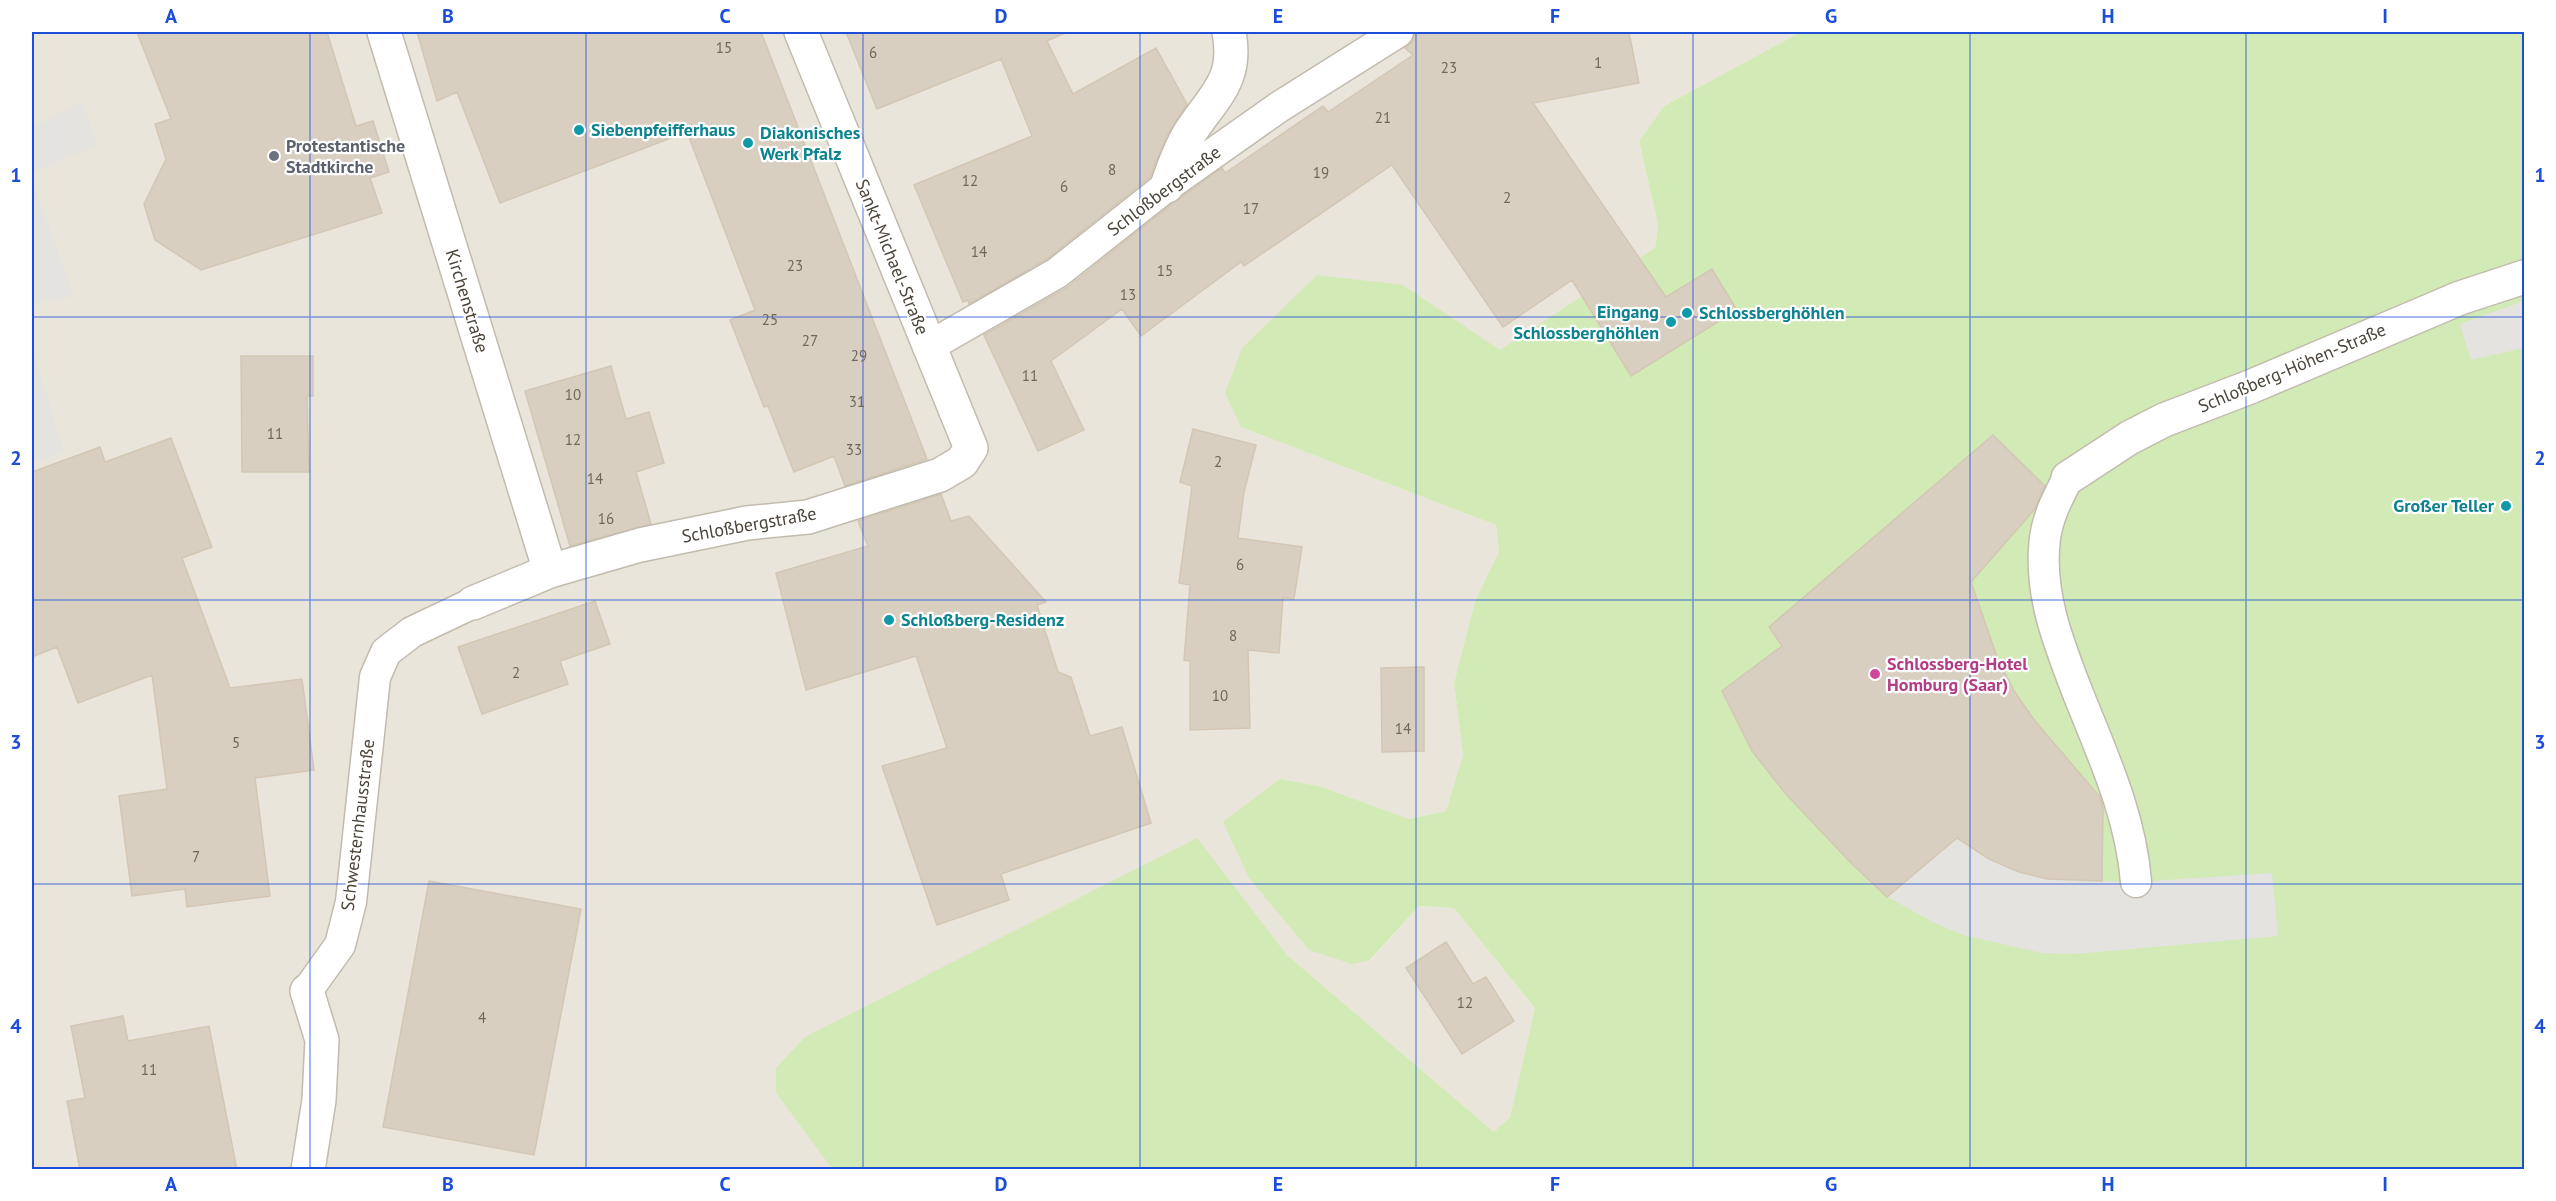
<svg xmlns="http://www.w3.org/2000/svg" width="2556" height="1201" viewBox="0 0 2556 1201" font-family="'PT Sans',sans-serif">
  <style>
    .residential { fill: #eae5da }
    .green { fill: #d2eab5 }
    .parking { fill: #e5e3e0 }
    .building { fill: #d8cfc1; stroke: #d3c7b4; stroke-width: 1.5 }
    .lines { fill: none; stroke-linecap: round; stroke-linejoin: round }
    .service-casing { stroke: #c2bbae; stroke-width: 33 }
    .minor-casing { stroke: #c2bbae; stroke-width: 36 }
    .service { stroke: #fff; stroke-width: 30 }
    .minor { stroke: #fff; stroke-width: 33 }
    .grid { fill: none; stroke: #1d4ed8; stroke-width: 1.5; stroke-opacity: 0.55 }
    .culture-dot { fill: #0f9aa8; stroke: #fff; stroke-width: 2 }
    .worship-dot { fill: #6b7280; stroke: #fff; stroke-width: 2 }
    .hotel-dot { fill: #d1479c; stroke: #fff; stroke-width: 2 }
    .labels { text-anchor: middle; stroke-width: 4.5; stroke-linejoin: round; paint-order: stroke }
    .number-label { font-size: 15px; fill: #6e675b }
    .culture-label { font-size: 18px; font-weight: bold; fill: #0d838f; stroke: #fff; text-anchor: start }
    .worship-label { font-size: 18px; font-weight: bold; fill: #5b616d; stroke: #fff; text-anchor: start }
    .street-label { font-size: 18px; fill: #4b4439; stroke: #fff }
    .hotel-label { font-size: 18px; font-weight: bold; fill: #b23c85; stroke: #fff; text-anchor: start }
    .neatline { fill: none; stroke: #1d4ed8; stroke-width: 2 }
    .grid-label { font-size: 20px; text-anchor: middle; font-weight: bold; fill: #1d4ed8 }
  </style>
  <rect width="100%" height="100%" fill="#f6f3ec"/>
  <!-- residential -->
  <path class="residential" d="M 32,32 L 1801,32 L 1664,106 L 1639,141 L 1658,224 L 1655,248 L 1500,351 L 1403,285 L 1241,427 L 1496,525 L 1499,552 L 1475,601 L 1454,683 L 1463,755 L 1446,811 L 1409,819 L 1322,787 L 1370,961 L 1419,906 L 1454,908 L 1535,1008 L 1510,1117 L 1495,1133 L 1287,955 L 1196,839 L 776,1093 L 833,1169 L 32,1169 Z"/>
  <!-- green -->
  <path class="green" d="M 1801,32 L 2524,32 L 2524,1169 L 833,1170 L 776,1093 L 776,1068 L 805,1037 L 1197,838 L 1287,955 L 1494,1132 L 1510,1117 L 1535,1008 L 1454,908 L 1419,906 L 1370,960 L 1352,964 L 1309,950 L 1249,878 L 1223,822 L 1280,779 L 1322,787 L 1409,819 L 1446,811 L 1463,755 L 1454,683 L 1475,601 L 1499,552 L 1496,525 L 1241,427 L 1225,393 L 1242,348 L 1317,275 L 1403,285 L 1500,350 L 1655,248 L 1658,224 L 1639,141 L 1664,106 Z"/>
  <!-- parking -->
  <path class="parking" d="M 81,101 L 99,145 L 32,172 L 32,128 Z
    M 32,179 L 74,296 L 32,304 Z
    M 2524,301 L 2524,348 L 2471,360 L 2460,324 Z
    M 32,347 L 64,452 L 32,463 Z
    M 1957,838 L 1989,859 L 2019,872 L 2047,879 L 2136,882 L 2272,873 L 2278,936 L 2075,954 L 2042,953 L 1963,935 L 1939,925 L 1887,897 Z"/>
  <!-- building -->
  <path class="building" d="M 137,32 L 327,32 L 356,126 L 373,121 L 389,172 L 370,178 L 382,213 L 201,270 L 155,240 L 144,204 L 166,159 L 155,124 L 171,119 Z
    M 417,32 L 761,32 L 927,459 L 845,486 L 834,456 L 794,472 L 768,406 L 764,407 L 730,320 L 755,310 L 687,132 L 500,203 L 457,92 L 437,101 Z
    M 846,32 L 1065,32 L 1065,33 L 1047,41 L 1073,94 L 1156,48 L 1187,104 L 1167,135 L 1150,177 L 1047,259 L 969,304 L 968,300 L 963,302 L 914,185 L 1032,136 L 1001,59 L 877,109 Z
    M 1415,32 L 1629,32 L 1639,83 L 1533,103 L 1666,297 L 1712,269 L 1737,310 L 1631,376 L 1572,280 L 1503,327 L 1392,165 L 1244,266 L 1241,262 L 1141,336 L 1122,309 L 1051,361 L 1084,430 L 1038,451 L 984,335 L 1068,287 L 1173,203 L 1222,168 L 1225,173 L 1323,106 L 1328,112 L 1413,55 L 1405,48 L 1413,41 Z
    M 241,356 L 313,356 L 313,396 L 307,396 L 309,472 L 242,472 Z
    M 611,366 L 626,419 L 649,412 L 664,463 L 636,472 L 651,524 L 570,546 L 525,391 Z
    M 1193,429 L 1256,445 L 1244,492 L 1238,538 L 1302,547 L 1294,599 L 1283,598 L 1279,653 L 1248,650 L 1250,728 L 1190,730 L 1190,661 L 1184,660 L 1190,585 L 1179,583 L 1192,486 L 1180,482 Z
    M 1993,435 L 2045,486 L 2034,510 L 1971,582 L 1997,657 L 2014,691 L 2035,721 L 2100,797 L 2103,808 L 2102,881 L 2047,879 L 2019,872 L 1989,859 L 1957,838 L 1887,897 L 1850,862 L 1785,793 L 1752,751 L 1722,691 L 1782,646 L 1769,627 Z
    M 171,438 L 212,547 L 182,558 L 230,688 L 302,679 L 314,770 L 255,778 L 270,896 L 187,907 L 185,889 L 132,896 L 119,796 L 167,789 L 152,675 L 78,703 L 57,647 L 32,657 L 32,472 L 100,447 L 105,462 Z
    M 941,494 L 951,521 L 969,516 L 1046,602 L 1037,605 L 1058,672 L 1071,677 L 1090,736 L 1122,727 L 1151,823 L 1001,874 L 1009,900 L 937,925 L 882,766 L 947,748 L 916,656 L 806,690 L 776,573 L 868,546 L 858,521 Z
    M 595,601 L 610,644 L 560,661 L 568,684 L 482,714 L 458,647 Z
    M 1424,667 L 1424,751 L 1382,752 L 1381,668 Z
    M 429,881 L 581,909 L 534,1155 L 383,1127 Z
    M 1446,942 L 1473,984 L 1486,977 L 1514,1021 L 1462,1054 L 1406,968 Z
    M 123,1016 L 128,1041 L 209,1026 L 237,1170 L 80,1170 L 67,1101 L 85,1098 L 71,1026 Z"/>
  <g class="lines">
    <!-- service casing -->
    <g class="service-casing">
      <path id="service" d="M 928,347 L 1057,273 L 1167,186 L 1279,107 L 1398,32
        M 2068,478 C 2058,497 2048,516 2045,538 C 2038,593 2059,645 2079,696 C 2103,756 2131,816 2136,882
        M 307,991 L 340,945 L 351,902 L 375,677 L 386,652 L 412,632 L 473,603"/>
    </g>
    <!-- minor casing -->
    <g class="minor-casing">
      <path id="minor" d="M 384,32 L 550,571
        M 1167,186 C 1173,168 1180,148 1191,131 C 1215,95 1238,80 1229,32
        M 2068,478 L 2129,438 L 2164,420 L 2250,387 L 2460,298 L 2524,277
        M 473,603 L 550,571 L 640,545 L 747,523 L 808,517 L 940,475 L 962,462 L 971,448 L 801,32
        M 307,991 L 322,1040 L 319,1100 L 308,1170"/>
    </g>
    <!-- service -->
    <use href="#service" class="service"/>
    <!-- minor -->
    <use href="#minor" class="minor"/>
  </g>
  <!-- grid -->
  <path class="grid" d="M 310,32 L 310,1170M 586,32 L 586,1170M 863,32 L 863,1170M 1140,32 L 1140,1170M 1416,32 L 1416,1170M 1693,32 L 1693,1170M 1970,32 L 1970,1170M 2246,32 L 2246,1170M 32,317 L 2524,317M 32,600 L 2524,600M 32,884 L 2524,884"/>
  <!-- markers -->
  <g class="culture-dot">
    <circle cx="579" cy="130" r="6"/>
    <circle cx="748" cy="143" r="6"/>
    <circle cx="1687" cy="313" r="6"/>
    <circle cx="1671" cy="322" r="6"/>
    <circle cx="2506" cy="506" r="6"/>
    <circle cx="889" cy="620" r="6"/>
  </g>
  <circle class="worship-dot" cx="274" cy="156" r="6"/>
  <circle class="hotel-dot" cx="1875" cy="674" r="6"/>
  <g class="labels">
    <!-- number labels -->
    <g class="number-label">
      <text x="724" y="53">15</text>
      <text x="873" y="58">6</text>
      <text x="1598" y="68">1</text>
      <text x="1449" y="73">23</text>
      <text x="1383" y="123">21</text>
      <text x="1112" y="175">8</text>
      <text x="1321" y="178">19</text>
      <text x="970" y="186">12</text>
      <text x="1064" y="192">6</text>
      <text x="1507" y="203">2</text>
      <text x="1251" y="214">17</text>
      <text x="979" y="257">14</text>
      <text x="795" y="271">23</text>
      <text x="1165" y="276">15</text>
      <text x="1128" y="300">13</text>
      <text x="770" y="325">25</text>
      <text x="810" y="346">27</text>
      <text x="859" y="361">29</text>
      <text x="1030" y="381">11</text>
      <text x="573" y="400">10</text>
      <text x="857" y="407">31</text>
      <text x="275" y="439">11</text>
      <text x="573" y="445">12</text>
      <text x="854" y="455">33</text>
      <text x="1218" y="467">2</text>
      <text x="595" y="484">14</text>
      <text x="606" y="524">16</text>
      <text x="1240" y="570">6</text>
      <text x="1233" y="641">8</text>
      <text x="516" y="678">2</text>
      <text x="1220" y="701">10</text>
      <text x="1403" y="734">14</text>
      <text x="236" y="748">5</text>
      <text x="196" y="862">7</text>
      <text x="1465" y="1008">12</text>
      <text x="482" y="1023">4</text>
      <text x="149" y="1075">11</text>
    </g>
    <!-- culture labels -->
    <g class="culture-label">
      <text x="591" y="136">Siebenpfeifferhaus</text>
      <text x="760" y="139">Diakonisches<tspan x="760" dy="21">Werk Pfalz</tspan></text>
      <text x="1659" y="318" text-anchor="end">Eingang<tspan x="1659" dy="21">Schlossberghöhlen</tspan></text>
      <text x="1699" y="319">Schlossberghöhlen</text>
      <text x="2494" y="512" text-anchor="end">Großer Teller</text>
      <text x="901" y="626">Schloßberg-Residenz</text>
    </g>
    <!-- worship labels -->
    <g class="worship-label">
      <text x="286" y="152">Protestantische<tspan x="286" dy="21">Stadtkirche</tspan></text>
    </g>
    <!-- street labels -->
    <g class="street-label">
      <text transform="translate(1164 191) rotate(-37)" y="6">Schloßbergstraße</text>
      <text transform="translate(892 257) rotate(68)" y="6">Sankt-Michael-Straße</text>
      <text transform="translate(467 301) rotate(73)" y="6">Kirchenstraße</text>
      <text transform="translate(2292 368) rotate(-23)" y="6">Schloßberg-Höhen-Straße</text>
      <text transform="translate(749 525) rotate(-10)" y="6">Schloßbergstraße</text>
      <text transform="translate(358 825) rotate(-83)" y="6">Schwesternhausstraße</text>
    </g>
    <!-- hotel labels -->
    <g class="hotel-label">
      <text x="1887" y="670">Schlossberg-Hotel<tspan x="1887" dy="21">Homburg (Saar)</tspan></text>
    </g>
  </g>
  <!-- border -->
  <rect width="2556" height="1201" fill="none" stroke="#ffffff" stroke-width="66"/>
  <rect x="33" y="33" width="2490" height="1135" class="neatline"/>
  <g class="grid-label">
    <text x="171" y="23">A</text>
    <text x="448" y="23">B</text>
    <text x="725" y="23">C</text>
    <text x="1001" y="23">D</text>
    <text x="1278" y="23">E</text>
    <text x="1555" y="23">F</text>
    <text x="1831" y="23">G</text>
    <text x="2108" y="23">H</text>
    <text x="2385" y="23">I</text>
    <text x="16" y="182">1</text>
    <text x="2540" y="182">1</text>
    <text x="16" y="465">2</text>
    <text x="2540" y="465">2</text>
    <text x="16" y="749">3</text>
    <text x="2540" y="749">3</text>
    <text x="16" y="1033">4</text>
    <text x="2540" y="1033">4</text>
    <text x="171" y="1191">A</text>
    <text x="448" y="1191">B</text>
    <text x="725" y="1191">C</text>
    <text x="1001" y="1191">D</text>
    <text x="1278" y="1191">E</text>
    <text x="1555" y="1191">F</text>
    <text x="1831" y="1191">G</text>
    <text x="2108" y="1191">H</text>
    <text x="2385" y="1191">I</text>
  </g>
</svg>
